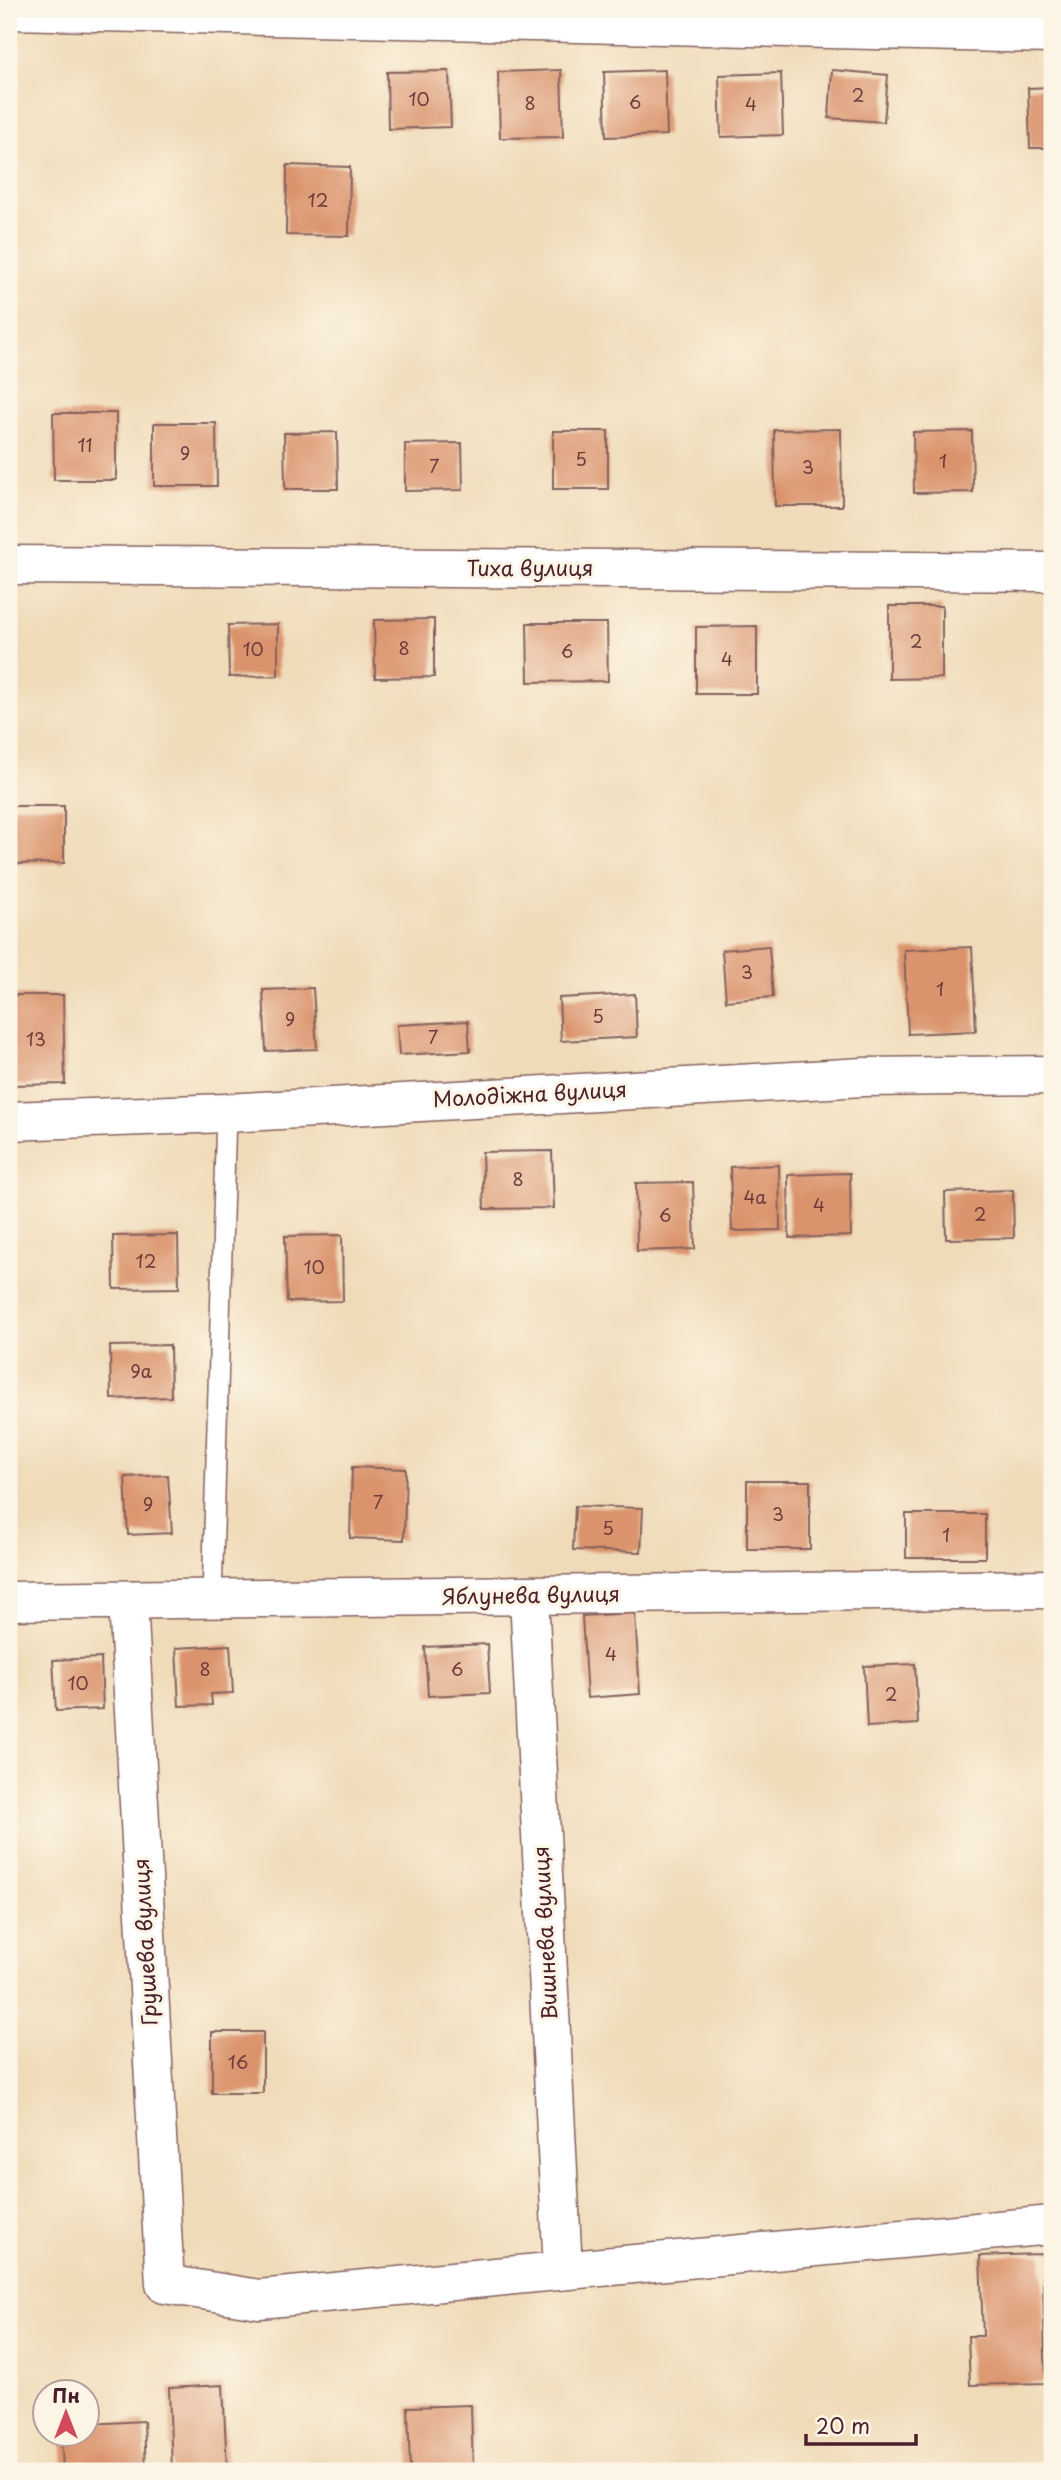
<svg xmlns="http://www.w3.org/2000/svg" width="1061" height="2480" viewBox="0 0 1061 2480" font-family="'Playpen Sans',sans-serif">
  <style>
    .building { fill: #da936c }
    .lines { fill: none; stroke-linecap: round; stroke-linejoin: round }
    .service-casing { stroke: #84615d; stroke-width: 22 }
    .minor-casing { stroke: #84615d; stroke-width: 41 }
    .service { stroke: #fff; stroke-width: 19 }
    .minor { stroke: #fff; stroke-width: 38 }
    .labels { text-anchor: middle; stroke-width: 6; stroke-linejoin: round; paint-order: stroke }
    .number-label { font-size: 18px; fill: #6e3c3b }
    .street-label { font-size: 21px; fill: #4a1f2b; stroke: #fcf5e5 }
  </style>
  <rect width="100%" height="100%" fill="#fcf5e5"/>
  <filter id="ink" filterUnits="userSpaceOnUse"><feTurbulence type="fractalNoise" baseFrequency=".0143" numOctaves="2"/><feDisplacementMap in="SourceGraphic" scale="14" xChannelSelector="R" yChannelSelector="G"/><feConvolveMatrix kernelMatrix="1 2 1 2 8 2 1 2 1" color-interpolation-filters="sRGB"/></filter>
  <filter id="wash" filterUnits="userSpaceOnUse"><feTurbulence type="fractalNoise" baseFrequency=".00686" numOctaves="4" result="noise"/><feDisplacementMap in="SourceGraphic" scale="28" xChannelSelector="R" yChannelSelector="G"/><feGaussianBlur stdDeviation="1.57" result="paint"/><feColorMatrix in="noise" values="0 0 0 0 0 0 0 0 0 0 0 0 0 0 0 0 0 1.4 0 .05"/><feComposite in="paint" operator="in"/></filter>
  <g filter="url(#wash)">
    <rect width="100%" height="100%" fill="#f0dbb9"/>
    <g id="blocks">
      <!-- building -->
      <path class="building" d="M 561,70 L 563,137 L 500,138 L 498,72 Z
        M 665,70 L 667,135 L 606,137 L 604,72 Z
        M 832,70 L 888,75 L 884,122 L 829,118 Z
        M 449,71 L 451,127 L 388,129 L 387,72 Z
        M 781,73 L 783,135 L 721,137 L 719,75 Z
        M 1052,87 L 1052,148 L 1030,148 L 1028,88 Z
        M 287,165 L 350,167 L 349,236 L 286,235 Z
        M 1046,396 L 1052,396 L 1052,454 L 1048,454 Z
        M 53,413 L 116,413 L 116,480 L 54,480 Z
        M 154,423 L 216,423 L 217,486 L 154,486 Z
        M 841,429 L 842,506 L 775,506 L 774,430 Z
        M 553,431 L 608,431 L 608,489 L 553,489 Z
        M 972,431 L 973,492 L 914,493 L 913,432 Z
        M 337,432 L 338,489 L 285,489 L 284,433 Z
        M 462,443 L 463,490 L 405,491 L 405,444 Z
        M 889,606 L 942,606 L 942,678 L 889,679 Z
        M 434,619 L 434,677 L 375,678 L 374,620 Z
        M 527,623 L 607,623 L 608,681 L 528,682 Z
        M 278,624 L 278,676 L 229,677 L 228,625 Z
        M 757,626 L 757,694 L 696,694 L 696,627 Z
        M 9,806 L 64,806 L 64,863 L 9,864 Z
        M 769,946 L 773,997 L 726,1001 L 722,950 Z
        M 972,947 L 976,1031 L 908,1034 L 904,950 Z
        M 313,988 L 317,1049 L 266,1051 L 263,990 Z
        M 635,994 L 637,1037 L 561,1041 L 559,998 Z
        M 9,995 L 63,995 L 65,1084 L 9,1085 Z
        M 468,1021 L 470,1051 L 399,1055 L 397,1025 Z
        M 552,1151 L 554,1208 L 484,1209 L 482,1152 Z
        M 779,1165 L 780,1230 L 732,1231 L 730,1167 Z
        M 850,1173 L 851,1236 L 789,1238 L 788,1175 Z
        M 693,1182 L 695,1249 L 637,1251 L 636,1183 Z
        M 1013,1190 L 1014,1238 L 946,1239 L 945,1192 Z
        M 178,1235 L 179,1288 L 114,1289 L 113,1236 Z
        M 342,1235 L 343,1301 L 287,1302 L 285,1236 Z
        M 170,1345 L 171,1397 L 111,1399 L 110,1346 Z
        M 352,1467 L 406,1469 L 404,1540 L 350,1538 Z
        M 168,1475 L 172,1533 L 128,1535 L 125,1477 Z
        M 747,1481 L 810,1481 L 810,1549 L 747,1549 Z
        M 575,1506 L 643,1508 L 641,1552 L 573,1550 Z
        M 906,1514 L 985,1514 L 985,1558 L 906,1558 Z
        M 635,1613 L 640,1694 L 587,1698 L 582,1616 Z
        M 487,1644 L 490,1693 L 428,1696 L 425,1647 Z
        M 230,1645 L 233,1693 L 211,1694 L 212,1705 L 179,1706 L 176,1648 Z
        M 101,1658 L 103,1709 L 56,1711 L 53,1660 Z
        M 915,1664 L 918,1724 L 867,1727 L 864,1666 Z
        M 212,2032 L 263,2032 L 263,2093 L 212,2093 Z
        M 1042,2254 L 1046,2383 L 970,2385 L 968,2336 L 983,2336 L 980,2256 Z
        M 223,2385 L 227,2471 L 172,2471 L 169,2388 Z
        M 471,2405 L 473,2471 L 410,2471 L 408,2407 Z
        M 144,2421 L 146,2471 L 63,2471 L 61,2434 L 88,2434 L 88,2424 Z"/>
    </g>
  </g>
  <g filter="url(#ink)">
    <use href="#blocks" fill-opacity="0" stroke="#84615d" stroke-width="2"/>
    <g class="lines">
      <!-- service casing -->
      <g class="service-casing">
        <path id="service" d="M 212,1599 L 226,1113"/>
      </g>
      <!-- minor casing -->
      <g class="minor-casing">
        <path id="minor" d="M 9,10 L 1052,34
          M 9,565 L 1052,572
          M 9,1121 L 226,1113 L 863,1077 L 1052,1075
          M 529,1596 L 563,2270
          M 128,1600 L 165,2284 L 259,2299 L 1052,2225
          M 9,1601 L 1052,1589"/>
      </g>
      <!-- service -->
      <use href="#service" class="service"/>
      <!-- minor -->
      <use href="#minor" class="minor"/>
    </g>
  </g>
  <g class="labels">
    <!-- number labels -->
    <g class="number-label">
      <text x="858" y="102">2</text>
      <text x="419" y="106">10</text>
      <text x="635" y="109">6</text>
      <text x="530" y="110">8</text>
      <text x="751" y="111">4</text>
      <text x="318" y="207">12</text>
      <text x="85" y="452">11</text>
      <text x="185" y="460">9</text>
      <text x="581" y="466">5</text>
      <text x="943" y="468">1</text>
      <text x="434" y="473">7</text>
      <text x="808" y="474">3</text>
      <text x="916" y="648">2</text>
      <text x="404" y="655">8</text>
      <text x="253" y="656">10</text>
      <text x="567" y="658">6</text>
      <text x="727" y="666">4</text>
      <text x="747" y="979">3</text>
      <text x="940" y="996">1</text>
      <text x="598" y="1023">5</text>
      <text x="290" y="1026">9</text>
      <text x="433" y="1044">7</text>
      <text x="36" y="1046">13</text>
      <text x="518" y="1186">8</text>
      <text x="755" y="1204">4а</text>
      <text x="819" y="1212">4</text>
      <text x="980" y="1221">2</text>
      <text x="665" y="1222">6</text>
      <text x="146" y="1268">12</text>
      <text x="314" y="1274">10</text>
      <text x="141" y="1378">9а</text>
      <text x="378" y="1509">7</text>
      <text x="148" y="1511">9</text>
      <text x="778" y="1521">3</text>
      <text x="608" y="1535">5</text>
      <text x="946" y="1542">1</text>
      <text x="611" y="1661">4</text>
      <text x="205" y="1676">8</text>
      <text x="457" y="1676">6</text>
      <text x="78" y="1690">10</text>
      <text x="891" y="1701">2</text>
      <text x="238" y="2069">16</text>
    </g>
    <!-- street labels -->
    <g class="street-label">
      <text x="530" y="576">Тиха вулиця</text>
      <text transform="translate(530 1095) rotate(-3)" y="7">Молодіжна вулиця</text>
      <text transform="translate(531 1596) rotate(-1)" y="7">Яблунева вулиця</text>
      <text transform="translate(546 1933) rotate(-93)" y="7">Вишнева вулиця</text>
      <text transform="translate(146 1942) rotate(-93)" y="7">Грушева вулиця</text>
    </g>
  </g>
  <!-- margin -->
  <rect width="1061" height="2480" fill="none" stroke="#fcf5e5" stroke-width="35"/>
  <!-- north arrow -->
  <g transform="translate(66 2413)"><circle r="33" fill="#fcf5e5" stroke="#b59f9b" stroke-width="2"/>
  <path d="M0-5L12 26L0 18L-12 26Z" fill="#d1495b"/>
  <text y="-10" font-size="19" font-weight="bold" text-anchor="middle" fill="#4a1f2b">Пн</text>
  </g>
  <!-- scale -->
  <path d="M806 2434v10h110v-10" fill="none" stroke="#4a1f2b" stroke-width="3.5"/>
  <text x="816" y="2434" font-size="21" fill="#4a1f2b" stroke="#fcf5e5" stroke-width="5" paint-order="stroke">20 m</text>
</svg>
